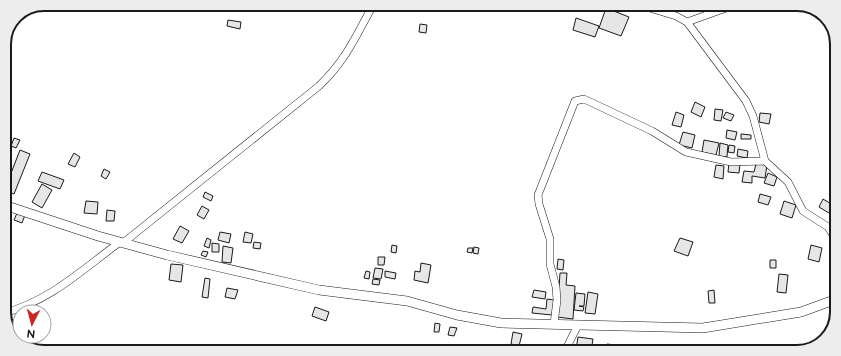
<svg xmlns="http://www.w3.org/2000/svg" width="841" height="356" viewBox="0 0 841 356" font-family="Raleway,sans-serif">
  <style>
    .building { fill: #e6e6e6; stroke: #1a1a1a }
    .lines { fill: none; stroke-linecap: round; stroke-linejoin: round }
    .minor-casing { stroke: #1a1a1a; stroke-width: 8 }
    .tertiary-casing { stroke: #1a1a1a; stroke-width: 10 }
    .minor { stroke: #fff; stroke-width: 7 }
    .tertiary { stroke: #fff; stroke-width: 9 }
    .rim { fill: none; stroke: #1a1a1a; stroke-width: 2 }
  </style>
  <rect width="100%" height="100%" fill="#fff"/>
  <!-- building -->
  <path class="building" d="M 606,8 L 629,17 L 621,36 L 599,28 Z
    M 576,18 L 599,26 L 595,37 L 573,30 Z
    M 228,20 L 241,22 L 240,29 L 227,26 Z
    M 420,24 L 427,25 L 426,33 L 419,32 Z
    M 695,102 L 705,107 L 701,117 L 691,112 Z
    M 715,109 L 723,110 L 721,121 L 714,120 Z
    M 676,112 L 684,115 L 681,127 L 672,125 Z
    M 726,112 L 734,115 L 731,121 L 723,118 Z
    M 760,113 L 771,114 L 769,124 L 759,122 Z
    M 727,130 L 737,132 L 735,140 L 726,138 Z
    M 683,132 L 695,135 L 692,148 L 679,145 Z
    M 741,134 L 751,135 L 751,139 L 741,139 Z
    M 14,138 L 20,140 L 16,148 L 11,146 Z
    M 704,140 L 719,143 L 716,155 L 702,152 Z
    M 720,143 L 728,145 L 727,157 L 719,156 Z
    M 729,145 L 735,146 L 734,153 L 728,152 Z
    M 738,149 L 748,151 L 747,158 L 737,156 Z
    M 20,150 L 30,154 L 14,194 L 4,190 L 4,179 L 8,181 Z
    M 74,153 L 80,157 L 75,167 L 68,164 Z
    M 729,163 L 740,164 L 739,173 L 728,172 Z
    M 756,164 L 767,165 L 765,178 L 752,176 L 752,183 L 742,182 L 744,171 L 754,172 Z
    M 716,165 L 724,166 L 723,179 L 714,177 Z
    M 4,167 L 11,169 L 7,179 L 4,178 Z
    M 104,169 L 110,172 L 106,179 L 101,176 Z
    M 42,172 L 64,180 L 60,189 L 38,181 Z
    M 768,173 L 777,177 L 774,186 L 764,183 Z
    M 42,184 L 52,190 L 42,208 L 32,202 Z
    M 205,192 L 213,196 L 211,201 L 203,197 Z
    M 760,194 L 771,197 L 768,205 L 758,202 Z
    M 823,199 L 833,205 L 829,213 L 819,207 Z
    M 86,201 L 98,202 L 97,214 L 84,213 Z
    M 784,201 L 796,205 L 792,218 L 780,214 Z
    M 202,206 L 209,210 L 204,219 L 197,215 Z
    M 107,210 L 115,211 L 114,221 L 106,221 Z
    M 17,213 L 25,215 L 22,223 L 14,220 Z
    M 180,226 L 189,231 L 182,243 L 173,239 Z
    M 220,232 L 231,234 L 229,243 L 218,240 Z
    M 245,232 L 253,234 L 251,243 L 243,242 Z
    M 207,238 L 211,240 L 209,248 L 204,246 Z
    M 680,238 L 693,242 L 688,256 L 674,251 Z
    M 254,242 L 261,243 L 260,249 L 253,248 Z
    M 212,243 L 219,244 L 219,252 L 212,252 Z
    M 392,245 L 397,246 L 396,253 L 391,252 Z
    M 811,245 L 822,248 L 819,262 L 808,259 Z
    M 223,246 L 233,248 L 231,263 L 222,262 Z
    M 474,247 L 479,248 L 478,254 L 473,253 Z
    M 468,248 L 473,248 L 472,253 L 467,252 Z
    M 203,251 L 208,252 L 206,257 L 201,255 Z
    M 378,257 L 385,257 L 384,265 L 378,265 Z
    M 558,259 L 564,260 L 563,270 L 557,269 Z
    M 770,260 L 776,260 L 776,268 L 770,268 Z
    M 421,263 L 431,265 L 428,283 L 414,280 L 415,271 L 420,272 Z
    M 171,264 L 183,265 L 181,282 L 169,280 Z
    M 375,268 L 383,269 L 381,279 L 373,278 Z
    M 366,271 L 370,272 L 369,279 L 364,278 Z
    M 385,271 L 396,273 L 395,279 L 385,277 Z
    M 560,273 L 567,273 L 566,285 L 575,286 L 573,319 L 557,317 Z
    M 779,274 L 788,275 L 786,293 L 777,292 Z
    M 205,278 L 210,279 L 208,298 L 202,297 Z
    M 373,279 L 380,280 L 379,285 L 372,284 Z
    M 227,288 L 238,290 L 235,299 L 225,297 Z
    M 534,290 L 546,292 L 545,299 L 532,297 Z
    M 714,290 L 715,303 L 709,303 L 708,291 Z
    M 588,292 L 598,294 L 595,314 L 585,313 Z
    M 576,293 L 585,294 L 584,306 L 579,306 L 584,307 L 583,311 L 574,310 Z
    M 547,299 L 554,300 L 552,315 L 532,313 L 533,307 L 546,309 Z
    M 315,307 L 329,312 L 326,321 L 312,316 Z
    M 435,323 L 440,324 L 439,332 L 434,332 Z
    M 450,327 L 457,328 L 454,336 L 448,335 Z
    M 513,332 L 522,334 L 519,346 L 511,344 Z
    M 578,337 L 593,339 L 591,351 L 576,350 Z
    M 607,344 L 615,345 L 614,351 L 606,351 Z
    M 646,348 L 655,349 L 654,351 L 645,351 Z"/>
  <g class="lines">
    <!-- minor casing -->
    <g class="minor-casing">
      <path id="minor" d="M 643,6 L 676,16 L 687,22 L 746,101 L 753,116 L 765,161 L 788,182 L 803,211 L 828,227 L 835,238
        M 687,22 L 729,7
        M 123,243 L 319,86 C 346,60 355,38 373,5
        M 4,313 C 50,301 83,269 120,242
        M 554,324 L 557,300 L 556,287 L 550,264 L 550,239 L 539,204 L 538,195 L 575,101 L 584,99 L 652,131 L 686,152 L 731,162 L 765,161
        M 565,351 L 578,325"/>
    </g>
    <!-- tertiary casing -->
    <g class="tertiary-casing">
      <path id="tertiary" d="M 4,205 L 98,236 L 167,255 L 319,290 L 407,301 L 457,315 L 501,323 L 703,328 L 801,312 L 834,300"/>
    </g>
    <!-- minor -->
    <use href="#minor" class="minor"/>
    <!-- tertiary -->
    <use href="#tertiary" class="tertiary"/>
  </g>
  <!-- crop -->
  <path d="M0 0H841V356H0ZM44 11H797A33 33 0 0 1 830 44V312A33 33 0 0 1 797 345H44A33 33 0 0 1 11 312V44A33 33 0 0 1 44 11Z" fill="#ededed" fill-rule="evenodd"/>
  <path class="rim" d="M44 11H797A33 33 0 0 1 830 44V312A33 33 0 0 1 797 345H44A33 33 0 0 1 11 312V44A33 33 0 0 1 44 11Z"/>
  <!-- north arrow -->
  <g transform="translate(32 324) rotate(186)"><circle r="19" fill="#ffffff" stroke="#a3a3a3"/>
  <path d="M0-3L7 15L0 10L-7 15Z" fill="#c62828"/>
  <text y="-6" font-size="11" font-weight="bold" text-anchor="middle" fill="#1a1a1a">N</text>
  </g>
</svg>
